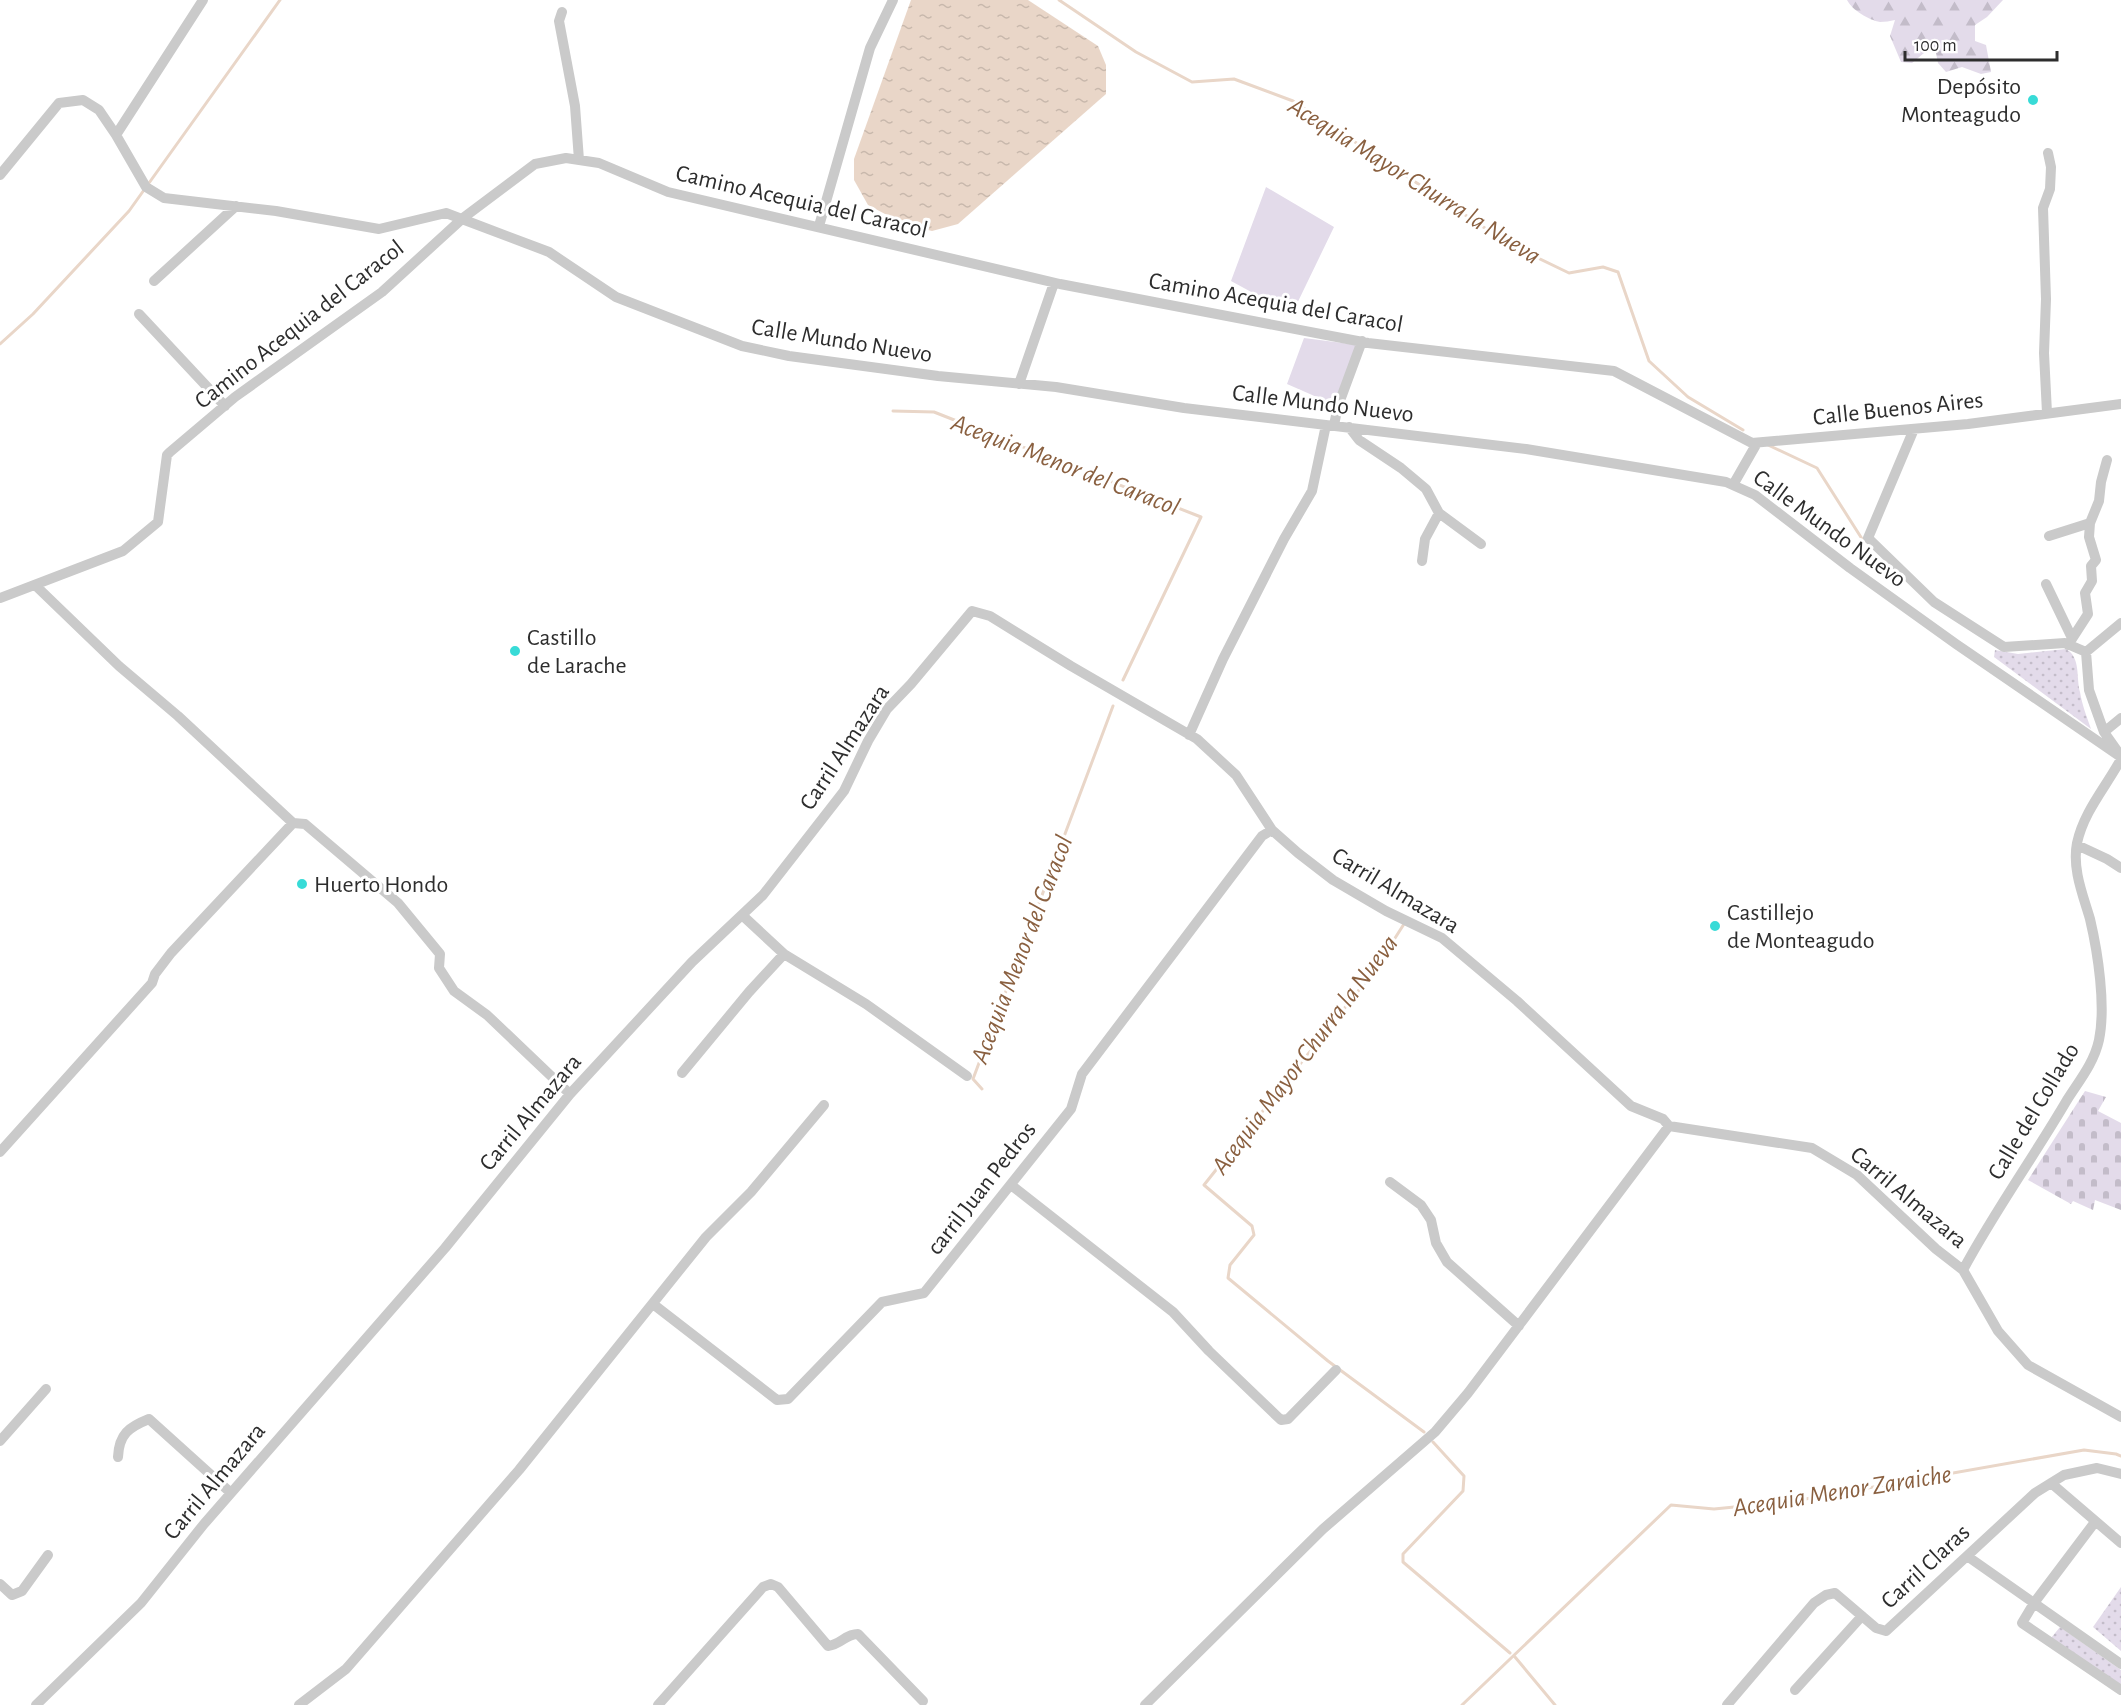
<svg xmlns="http://www.w3.org/2000/svg" width="2121" height="1705" viewBox="0 0 2121 1705" font-family="'Alegreya Sans',sans-serif">
  <style>
    .forest { fill: url(#forest-firs) }
    .cemetery { fill: url(#cemetery-stones) }
    .park { fill: url(#park-dots) }
    .garden { fill: #e3dbea }
    .water { fill: url(#water-ripples) }
    .lines { fill: none; stroke-linecap: round; stroke-linejoin: round }
    .stream { stroke: #e9d6c8; stroke-width: 3 }
    .minor { stroke: #cacaca; stroke-width: 10 }
    .poi-dot { fill: #38dbd7; stroke: #fff; stroke-width: 2 }
    .labels { text-anchor: middle; stroke-width: 6; stroke-linejoin: round; paint-order: stroke }
    .poi-label { font-size: 24px; fill: #2d2d2d; stroke: #fff; text-anchor: start }
    .street-label { font-size: 24px; fill: #2d2d2d; stroke: #fff }
    .water-label { font-size: 26px; font-style: italic; fill: #8a6040; stroke: #fff }
  </style>
  <defs>
    <pattern id="forest-firs" width="22" height="20" patternUnits="userSpaceOnUse" patternTransform="scale(1.5)"><rect width="22" height="20" fill="#e3dbea"/><path d="M5 1l3.5 6h-7zM16 11l3.5 6h-7z" fill="#c3bcc9"/></pattern>
    <pattern id="cemetery-stones" width="16" height="16" patternUnits="userSpaceOnUse" patternTransform="scale(1.5)"><rect width="16" height="16" fill="#e3dbea"/><path d="M2 7V4a2 2 0 0 1 4 0v3zM10 15v-3a2 2 0 0 1 4 0v3z" fill="#c3bcc9"/></pattern>
    <pattern id="park-dots" width="8" height="8" patternUnits="userSpaceOnUse" patternTransform="scale(1.5)"><rect width="8" height="8" fill="#e3dbea"/><path d="M2 2h.1M6 6h.1" fill="none" stroke="#c3bcc9" stroke-width="1.8" stroke-linecap="round"/></pattern>
    <pattern id="water-ripples" width="26" height="14" patternUnits="userSpaceOnUse" patternTransform="scale(1.5)"><rect width="26" height="14" fill="#e9d6c8"/><path d="M2 4q2-2 4 0t4 0M15 11q2-2 4 0t4 0" fill="none" stroke="#c8b8ac"/></pattern>
  </defs>
  <rect width="100%" height="100%" fill="#fff"/>
  <!-- forest -->
  <path class="forest" d="M 1847,0 L 2003,0 L 1987,17 L 1975,25 L 1975,41 L 1986,45 L 1991,72 L 1981,74 L 1962,67 L 1946,72 L 1938,63 L 1936,53 L 1930,48 L 1912,63 L 1901,62 L 1890,36 L 1895,20 C 1890,21 1885,22 1880,22 C 1869,20 1852,10 1847,0 Z"/>
  <!-- cemetery -->
  <path class="cemetery" d="M 2085,1091 L 2106,1097 L 2098,1111 L 2121,1123 L 2121,1210 L 2095,1200 L 2093,1210 L 2073,1201 L 2071,1204 L 2028,1180 Z"/>
  <!-- park -->
  <path class="park" d="M 2066,649 C 2081,657 2076,678 2080,692 C 2082,705 2087,717 2091,729 L 1994,657 L 1995,650 L 2018,654 Z
    M 2121,1587 L 2121,1651 L 2093,1627 Z
    M 2060,1627 L 2121,1670 L 2121,1685 L 2051,1638 Z"/>
  <!-- garden -->
  <path class="garden" d="M 1266,187 L 1334,227 L 1292,314 L 1231,281 Z
    M 1304,338 L 1358,345 L 1335,405 L 1287,384 Z"/>
  <!-- water -->
  <path class="water" d="M 911,0 L 1028,0 L 1098,46 L 1106,65 L 1106,94 L 958,224 L 932,231 L 904,224 L 868,205 L 854,180 L 854,159 Z"/>
  <g class="lines">
    <!-- stream -->
    <path class="stream" d="M 1059,0 L 1136,52 L 1192,82 L 1234,79 L 1293,101 L 1509,244 L 1569,273 L 1603,267 L 1618,272 L 1649,361 L 1688,397 L 1743,430
      M 149,183 L 280,0
      M 0,344 L 33,314 L 129,211 L 144,190
      M 893,411 L 934,412 L 1201,517 L 1123,680
      M 1768,445 L 1817,468 L 1864,542
      M 1404,924 L 1374,971 L 1204,1185 L 1252,1226 L 1254,1235 L 1230,1265 L 1228,1278 L 1328,1361 L 1424,1432
      M 982,1089 L 973,1079 L 1113,706
      M 1433,1442 L 1464,1476 L 1463,1491 L 1403,1554 L 1403,1562 L 1510,1653
      M 1515,1657 L 1555,1705
      M 1462,1705 L 1671,1505 L 1714,1509 L 1794,1501 L 2084,1450 L 2116,1454 L 2121,1456"/>
    <!-- minor -->
    <path class="minor" d="M 562,12 L 559,21 L 575,106 L 579,160
      M 116,135 L 203,0
      M 0,175 L 59,103 L 83,100 L 99,110 L 116,135 L 146,187 L 164,198 L 276,211 L 379,229 L 446,213 L 549,252 L 616,297 L 742,346 L 789,356 L 938,376 L 1056,387 L 1184,408 L 1526,449 L 1726,482 L 1755,495 L 1850,568 L 1956,644 L 2121,757
      M 819,226 L 870,48 L 893,0
      M 154,281 L 236,206
      M 139,314 L 225,406
      M 1019,384 L 1054,283
      M 2047,413 L 2044,353 L 2046,299 L 2043,208 L 2050,189 L 2051,167 L 2048,153
      M 1334,425 L 1338,406 L 1362,341
      M 1349,427 L 1359,440 L 1401,468 L 1426,489 L 1439,513 L 1481,544
      M 1914,429 L 1868,538 L 1934,602 L 2004,647 L 2065,643 L 2086,652
      M 1733,485 L 1757,443
      M 2049,536 L 2090,523
      M 1422,561 L 1425,539 L 1439,513
      M 2046,584 L 2072,638
      M 35,585 L 119,666 L 178,716 L 293,823 L 305,824 L 398,903 L 440,954 L 439,968 L 454,991 L 487,1015 L 570,1094
      M 0,598 L 123,551 L 158,522 L 167,455 L 170,452 L 235,397 L 382,292 L 463,218 L 535,164 L 566,158 L 599,163 L 668,192 L 1060,284 L 1368,343 L 1614,371 L 1752,443 L 1968,424 L 2121,404
      M 2068,645 L 2088,614 L 2085,593 L 2092,581 L 2091,566 L 2096,560 L 2089,537 L 2090,523 L 2099,501 L 2101,482 L 2107,460
      M 2104,732 L 2121,718
      M 1189,735 L 1223,659 L 1284,539 L 1312,491 L 1326,425
      M 2118,752 L 2104,732 L 2089,690 L 2086,652 L 2121,623
      M 2077,845 L 2107,859 L 2121,868
      M 742,915 L 784,954 L 866,1004 L 967,1076
      M 682,1073 L 749,992 L 784,954
      M 0,1152 L 152,983 L 155,974 L 171,953 L 293,823
      M 1390,1182 L 1421,1205 L 1431,1220 L 1436,1243 L 1447,1262 L 1519,1326
      M 1011,1185 L 1173,1312 L 1209,1351 L 1281,1420 L 1288,1419 L 1336,1370
      M 1963,1270 C 1994,1212 2033,1158 2067,1100 C 2079,1081 2094,1063 2099,1040 C 2106,1006 2098,953 2090,919 C 2083,895 2072,869 2077,843 C 2084,811 2106,787 2121,759
      M 653,1304 L 777,1400 L 788,1399 L 882,1302 L 924,1293 L 1071,1109 L 1082,1074 L 1262,836 L 1272,830
      M 0,1441 L 46,1389
      M 118,1457 C 119,1434 129,1427 149,1419 L 231,1493
      M 2051,1483 L 2121,1543
      M 1967,1556 L 2034,1603 L 2095,1522
      M 0,1584 L 12,1595 L 22,1591 L 48,1555
      M 2121,1664 L 2034,1603 L 2022,1623 L 2121,1690
      M 1795,1690 L 1862,1616
      M 36,1705 L 141,1603 L 204,1524 L 445,1248 L 570,1094 L 692,962 L 763,895 L 844,791 L 868,741 L 887,709 L 911,684 L 972,611 L 990,616 L 1071,666 L 1197,739 L 1236,775 L 1272,830 L 1298,853 L 1333,880 L 1386,911 L 1442,938 L 1517,1001 L 1631,1106 L 1663,1119 L 1669,1126 L 1812,1148 L 1857,1175 L 1936,1249 L 1963,1270 L 1998,1331 L 2028,1365 L 2121,1417
      M 299,1705 L 346,1669 L 519,1470 L 706,1237 L 751,1192 L 824,1105
      M 658,1705 L 763,1587 L 771,1584 L 778,1587 L 828,1646 C 842,1644 845,1634 858,1634 L 923,1701
      M 1145,1705 L 1323,1529 L 1435,1432 L 1468,1393 L 1669,1126
      M 1727,1705 L 1814,1603 L 1826,1595 L 1835,1593 L 1876,1628 L 1886,1631 L 2035,1493 L 2064,1475 L 2097,1468 L 2121,1474"/>
  </g>
  <!-- markers -->
  <g class="poi-dot">
    <circle cx="2033" cy="100" r="6"/>
    <circle cx="515" cy="651" r="6"/>
    <circle cx="302" cy="884" r="6"/>
    <circle cx="1715" cy="926" r="6"/>
  </g>
  <g class="labels">
    <!-- poi labels -->
    <g class="poi-label">
      <text x="2021" y="94" text-anchor="end">Depósito<tspan x="2021" dy="28">Monteagudo</tspan></text>
      <text x="527" y="645">Castillo<tspan x="527" dy="28">de Larache</tspan></text>
      <text x="314" y="892">Huerto Hondo</text>
      <text x="1727" y="920">Castillejo<tspan x="1727" dy="28">de Monteagudo</tspan></text>
    </g>
    <!-- street labels -->
    <g class="street-label">
      <text transform="translate(802 201) rotate(13)" y="8">Camino Acequia del Caracol</text>
      <text transform="translate(1276 302) rotate(10)" y="8">Camino Acequia del Caracol</text>
      <text transform="translate(299 324) rotate(-38)" y="8">Camino Acequia del Caracol</text>
      <text transform="translate(842 340) rotate(9)" y="8">Calle Mundo Nuevo</text>
      <text transform="translate(1323 403) rotate(7)" y="8">Calle Mundo Nuevo</text>
      <text transform="translate(1898 408) rotate(-6)" y="8">Calle Buenos Aires</text>
      <text transform="translate(1830 528) rotate(36)" y="8">Calle Mundo Nuevo</text>
      <text transform="translate(844 747) rotate(-57)" y="8">Carril Almazara</text>
      <text transform="translate(1396 890) rotate(31)" y="8">Carril Almazara</text>
      <text transform="translate(2033 1111) rotate(-59)" y="8">Calle del Collado</text>
      <text transform="translate(530 1112) rotate(-50)" y="8">Carril Almazara</text>
      <text transform="translate(981 1188) rotate(-52)" y="8">carril Juan Pedros</text>
      <text transform="translate(1909 1197) rotate(40)" y="8">Carril Almazara</text>
      <text transform="translate(214 1481) rotate(-50)" y="8">Carril Almazara</text>
      <text transform="translate(1925 1566) rotate(-43)" y="8">Carril Claras</text>
    </g>
    <!-- water labels -->
    <g class="water-label">
      <text transform="translate(1415 180) rotate(32)" y="9">Acequia Mayor Churra la Nueva</text>
      <text transform="translate(1066 464) rotate(21)" y="9">Acequia Menor del Caracol</text>
      <text transform="translate(1021 949) rotate(-69)" y="9">Acequia Menor del Caracol</text>
      <text transform="translate(1304 1054) rotate(-53)" y="9">Acequia Mayor Churra la Nueva</text>
      <text transform="translate(1842 1490) rotate(-9)" y="9">Acequia Menor Zaraiche</text>
    </g>
  </g>
  <!-- scale -->
  <path d="M1905 51v9h152v-9" fill="none" stroke="#2d2d2d" stroke-width="3"/>
  <text x="1914" y="51" font-size="18" fill="#2d2d2d" stroke="#ffffff" stroke-width="4.5" paint-order="stroke">100 m</text>
</svg>
